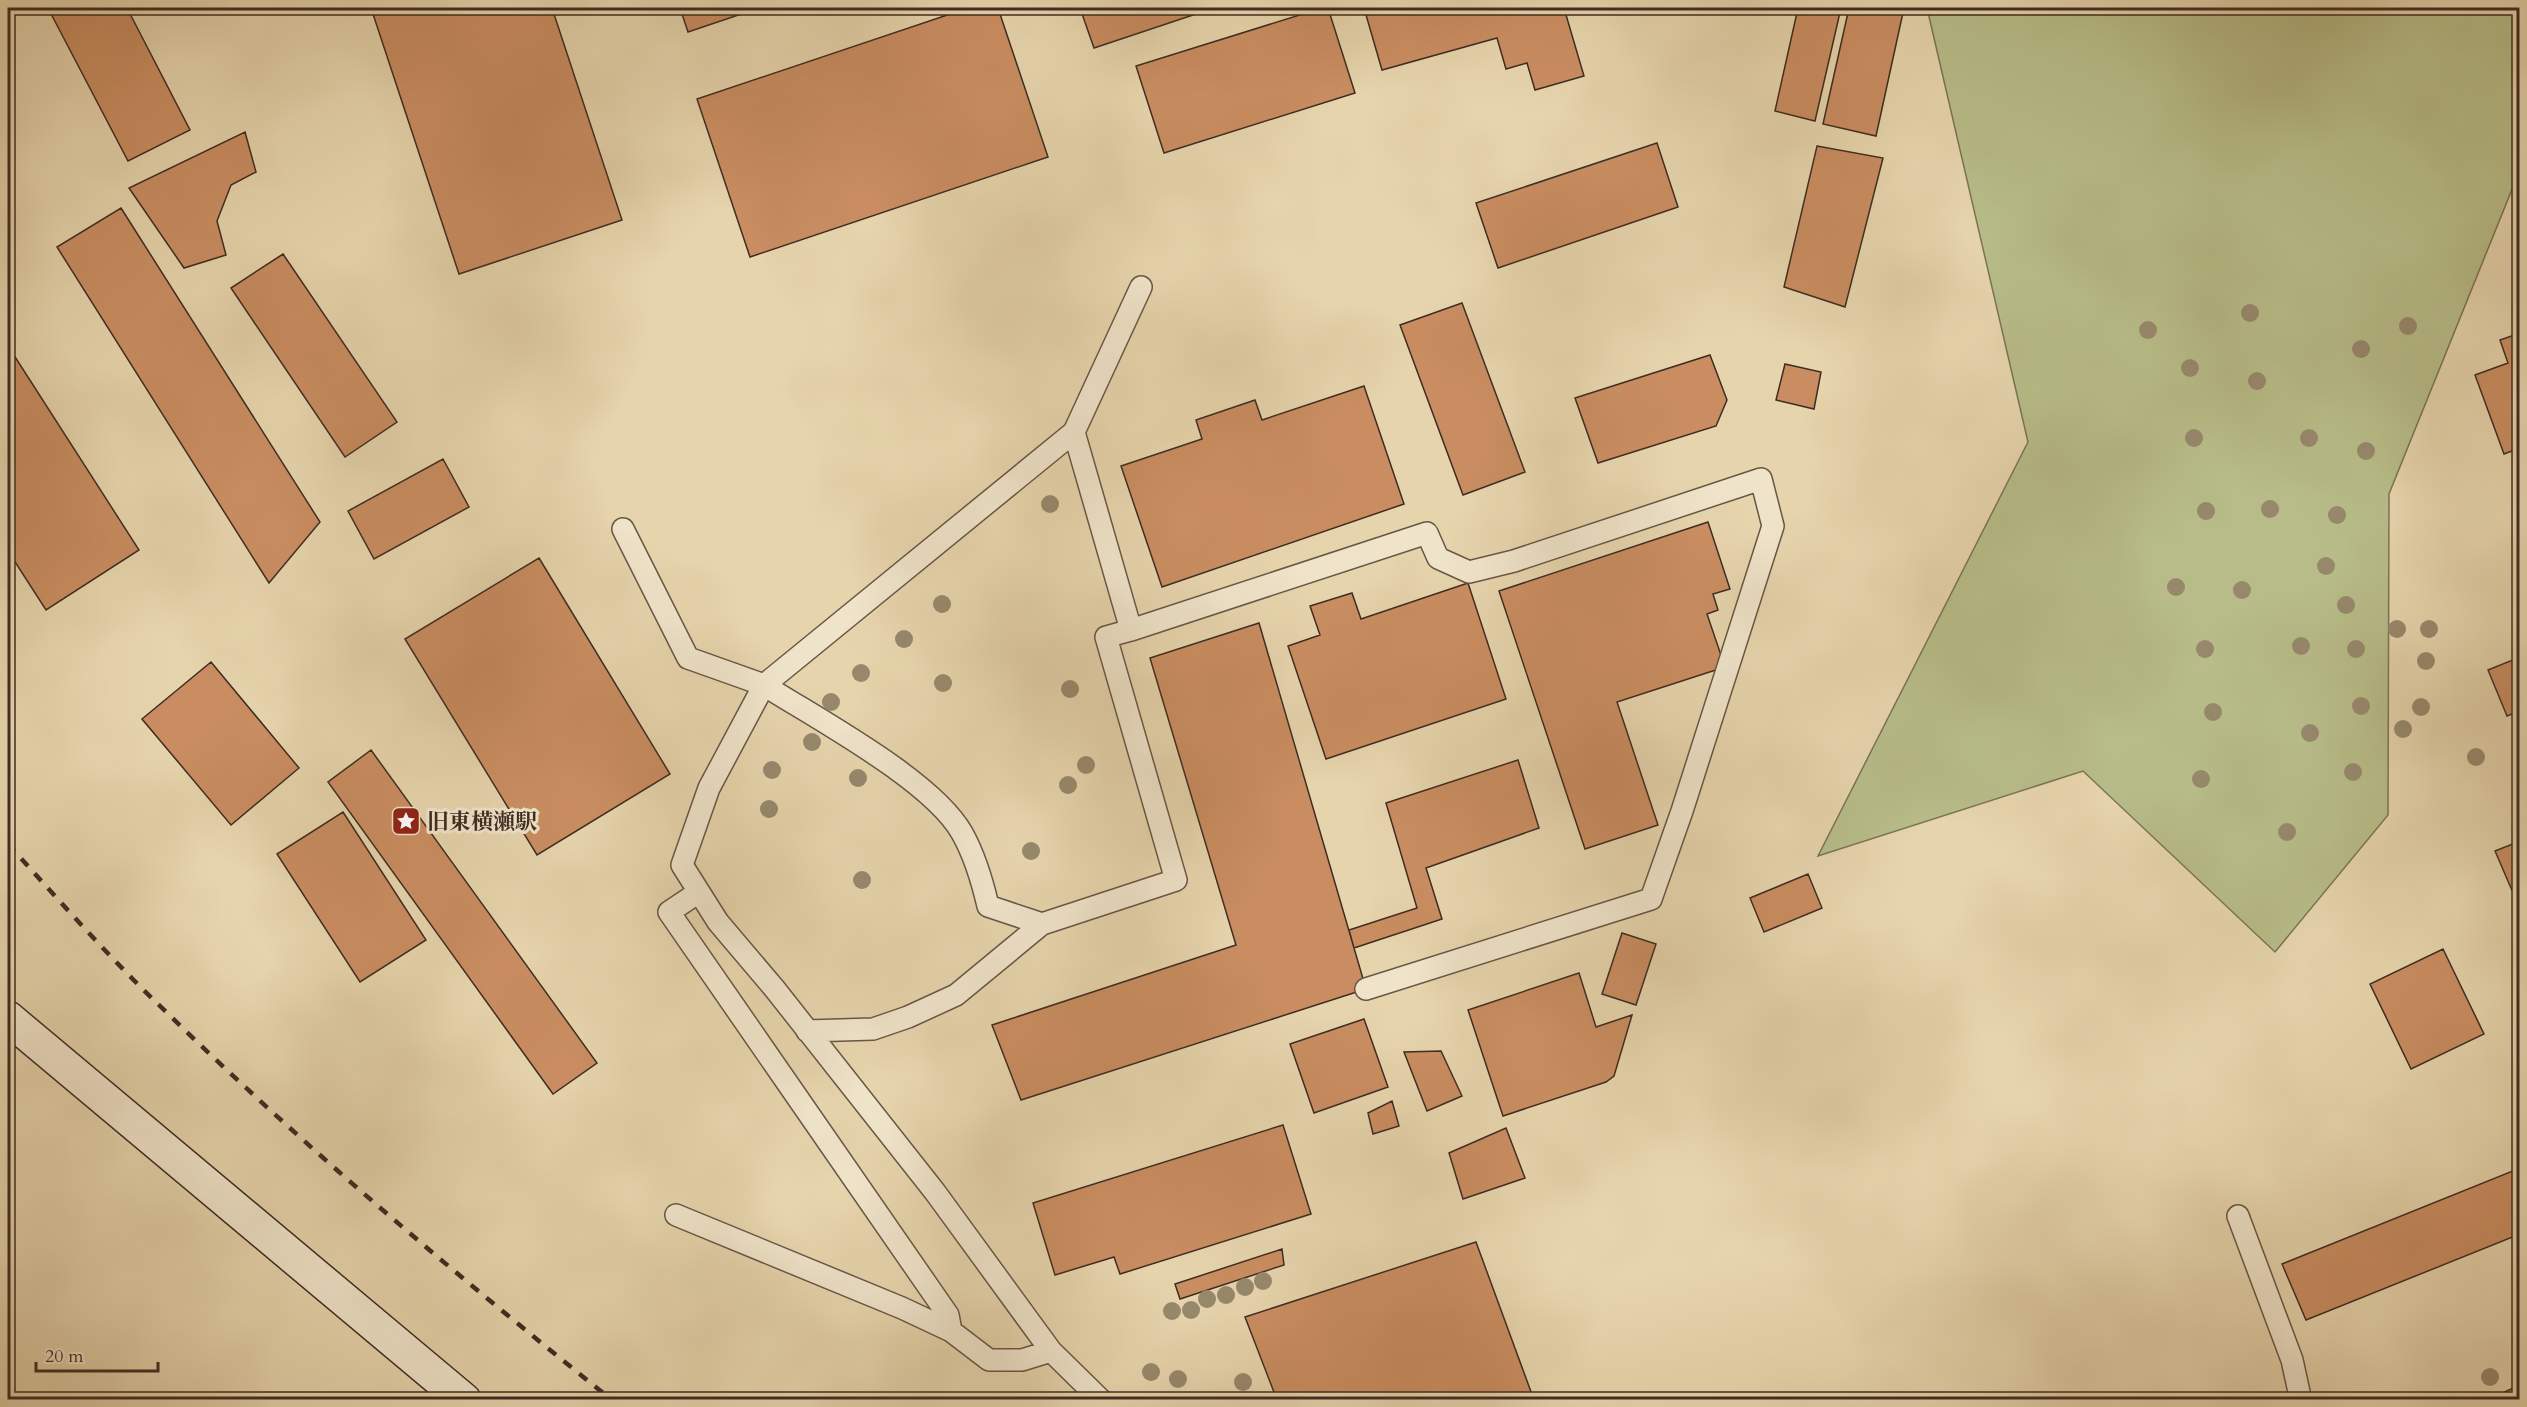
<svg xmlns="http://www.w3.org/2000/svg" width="2527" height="1407" viewBox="0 0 2527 1407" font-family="Cardo,'Noto Serif JP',serif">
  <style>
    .green { fill: #b7bc88; stroke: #7a7456; stroke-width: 1.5 }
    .building { fill: #c98d61; stroke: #3e2c23; stroke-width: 1.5 }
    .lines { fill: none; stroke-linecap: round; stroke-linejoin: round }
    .lane-casing { stroke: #685645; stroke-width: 24 }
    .secondary-casing { stroke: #3e2c23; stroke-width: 36 }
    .lane { stroke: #efe3c9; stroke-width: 21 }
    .secondary { stroke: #efe3c9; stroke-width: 33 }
    .rail { stroke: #3e2c23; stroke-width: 4.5; stroke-dasharray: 10 10; stroke-linecap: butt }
    .tree { fill: #97886c }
    .labels { text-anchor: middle; stroke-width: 6; stroke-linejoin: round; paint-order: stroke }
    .poi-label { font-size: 22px; font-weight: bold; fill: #3e2c23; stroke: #efe3c9; text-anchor: start }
  </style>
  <rect width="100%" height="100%" fill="#e6d4ac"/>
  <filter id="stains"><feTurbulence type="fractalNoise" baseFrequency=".00333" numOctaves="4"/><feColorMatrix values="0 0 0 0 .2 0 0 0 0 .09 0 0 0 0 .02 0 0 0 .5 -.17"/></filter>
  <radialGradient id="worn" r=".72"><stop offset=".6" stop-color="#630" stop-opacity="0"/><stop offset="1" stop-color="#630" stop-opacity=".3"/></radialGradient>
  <!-- green -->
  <path class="green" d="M 1927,8 L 2519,8 L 2519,172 L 2389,494 L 2388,815 L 2275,952 L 2083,771 L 1818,856 L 2028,442 Z"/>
  <!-- building -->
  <path class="building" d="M 48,8 L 127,8 L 190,130 L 128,161 Z
    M 371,8 L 552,8 L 622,220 L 459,274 Z
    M 680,8 L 759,8 L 688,32 Z
    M 968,8 L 998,8 L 1048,157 L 750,257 L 697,99 Z
    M 1080,8 L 1214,8 L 1094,48 Z
    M 1322,8 L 1328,8 L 1355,93 L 1164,153 L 1136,66 Z
    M 1364,8 L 1564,8 L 1584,76 L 1535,90 L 1527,63 L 1506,69 L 1497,38 L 1382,70 Z
    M 1798,8 L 1841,8 L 1815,121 L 1775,111 Z
    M 1849,8 L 1904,8 L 1876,136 L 1823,124 Z
    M 245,132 L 256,172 L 231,185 L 217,221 L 226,255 L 184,268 L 129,188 Z
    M 1657,143 L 1678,207 L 1498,268 L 1476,203 Z
    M 1817,146 L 1883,158 L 1845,307 L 1784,287 Z
    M 121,208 L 320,522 L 269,583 L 57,247 Z
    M 283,254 L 397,422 L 345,457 L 231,288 Z
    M 1462,303 L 1525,472 L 1463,495 L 1400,325 Z
    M 2520,333 L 2520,448 L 2504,454 L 2475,375 L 2508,363 L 2500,340 Z
    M 8,346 L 139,550 L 46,610 L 8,551 Z
    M 1710,355 L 1727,400 L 1716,426 L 1598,463 L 1575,398 Z
    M 1785,364 L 1821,372 L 1814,409 L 1776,400 Z
    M 1364,386 L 1404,504 L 1162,587 L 1121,466 L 1202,439 L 1196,420 L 1255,400 L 1262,420 Z
    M 443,459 L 469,507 L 374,559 L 348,511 Z
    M 1708,522 L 1730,589 L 1713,594 L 1718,610 L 1707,614 L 1725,667 L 1617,702 L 1658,825 L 1585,849 L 1499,591 Z
    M 539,558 L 670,774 L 537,855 L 405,639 Z
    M 1468,583 L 1506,699 L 1326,759 L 1288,646 L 1320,635 L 1310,606 L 1352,593 L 1361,619 Z
    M 1259,623 L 1366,989 L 1021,1100 L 992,1025 L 1236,945 L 1150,658 Z
    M 2520,657 L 2520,711 L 2507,716 L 2488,670 Z
    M 211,662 L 299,768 L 231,825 L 142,719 Z
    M 371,750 L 597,1063 L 553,1094 L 328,782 Z
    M 1518,760 L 1539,828 L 1426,868 L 1442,919 L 1354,948 L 1349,930 L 1417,908 L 1386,803 Z
    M 343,812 L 426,940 L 360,982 L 277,854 Z
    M 2520,841 L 2520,892 L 2514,895 L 2495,851 Z
    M 1808,874 L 1822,908 L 1764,932 L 1750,898 Z
    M 1622,933 L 1656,944 L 1636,1005 L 1602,994 Z
    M 2443,949 L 2484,1034 L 2411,1069 L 2370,984 Z
    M 1579,973 L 1596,1027 L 1632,1015 L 1614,1076 L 1606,1082 L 1503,1116 L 1468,1010 Z
    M 1364,1019 L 1388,1087 L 1314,1113 L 1290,1044 Z
    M 1441,1051 L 1462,1096 L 1427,1111 L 1404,1052 Z
    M 1392,1101 L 1399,1126 L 1373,1134 L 1368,1113 Z
    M 1283,1125 L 1311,1214 L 1120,1274 L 1114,1257 L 1055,1275 L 1033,1203 Z
    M 1506,1128 L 1525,1178 L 1463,1199 L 1449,1153 Z
    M 2520,1168 L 2520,1234 L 2306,1320 L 2282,1264 Z
    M 1476,1242 L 1534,1400 L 1277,1400 L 1245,1317 Z
    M 1282,1249 L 1284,1265 L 1180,1299 L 1175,1284 Z
    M 2520,1385 L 2520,1400 L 2487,1400 Z"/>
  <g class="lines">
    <!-- lane casing -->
    <g class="lane-casing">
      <path id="lane" d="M 623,529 L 688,658 L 764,685 L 1074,432 L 1141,287
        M 1131,630 L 1427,533 L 1438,558 L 1469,572 L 1514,561 L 1761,479 L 1773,526 L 1682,811 L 1651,899 L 1366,989
        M 699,892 L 669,912 L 948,1315 L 951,1331
        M 1042,924 L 1176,880 L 1106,637 L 1131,630 L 1074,432
        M 807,1031 L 873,1029 L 908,1017 L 956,995 L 1042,924 L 988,906 C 982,880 975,856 962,833 C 932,780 817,719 764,685 L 709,788 L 682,865 L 718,922 L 774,988 L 935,1192 L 1051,1351 L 1101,1400
        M 676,1215 L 902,1308 L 951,1331 L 989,1360 L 1022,1360 L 1051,1351
        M 2238,1216 L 2292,1360 L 2299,1392 L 2298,1400"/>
    </g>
    <!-- secondary casing -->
    <g class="secondary-casing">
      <path id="secondary" d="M 8,1018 L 464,1400"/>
    </g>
    <!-- lane -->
    <use href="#lane" class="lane"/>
    <!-- secondary -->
    <use href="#secondary" class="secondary"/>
    <!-- rail -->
    <path class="rail" d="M 8,844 C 57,898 107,955 160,1006 C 303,1146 456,1275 612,1400"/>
  </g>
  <!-- trees -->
  <g class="tree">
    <circle cx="2250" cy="313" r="9"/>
    <circle cx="2408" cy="326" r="9"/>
    <circle cx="2148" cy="330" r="9"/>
    <circle cx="2361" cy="349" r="9"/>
    <circle cx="2190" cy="368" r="9"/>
    <circle cx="2257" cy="381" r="9"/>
    <circle cx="2194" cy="438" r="9"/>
    <circle cx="2309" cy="438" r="9"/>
    <circle cx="2366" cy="451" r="9"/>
    <circle cx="1050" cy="504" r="9"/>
    <circle cx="2270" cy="509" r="9"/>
    <circle cx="2206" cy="511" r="9"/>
    <circle cx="2337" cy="515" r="9"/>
    <circle cx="2326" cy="566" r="9"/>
    <circle cx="2176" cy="587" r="9"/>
    <circle cx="2242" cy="590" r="9"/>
    <circle cx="942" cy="604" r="9"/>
    <circle cx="2346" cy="605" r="9"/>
    <circle cx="2397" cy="629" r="9"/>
    <circle cx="2429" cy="629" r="9"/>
    <circle cx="904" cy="639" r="9"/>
    <circle cx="2301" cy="646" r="9"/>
    <circle cx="2205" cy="649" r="9"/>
    <circle cx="2356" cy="649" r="9"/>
    <circle cx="2426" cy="661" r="9"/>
    <circle cx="861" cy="673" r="9"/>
    <circle cx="943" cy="683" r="9"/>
    <circle cx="1070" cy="689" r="9"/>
    <circle cx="831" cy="702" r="9"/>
    <circle cx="2361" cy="706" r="9"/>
    <circle cx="2421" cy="707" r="9"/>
    <circle cx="2213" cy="712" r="9"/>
    <circle cx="2403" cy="729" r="9"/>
    <circle cx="2310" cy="733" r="9"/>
    <circle cx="812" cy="742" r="9"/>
    <circle cx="2476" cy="757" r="9"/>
    <circle cx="1086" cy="765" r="9"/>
    <circle cx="772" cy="770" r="9"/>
    <circle cx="2353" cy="772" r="9"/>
    <circle cx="858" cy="778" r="9"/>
    <circle cx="2201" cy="779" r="9"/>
    <circle cx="1068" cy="785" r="9"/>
    <circle cx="769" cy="809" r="9"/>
    <circle cx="2287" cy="832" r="9"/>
    <circle cx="1031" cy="851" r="9"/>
    <circle cx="862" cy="880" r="9"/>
    <circle cx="1263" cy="1281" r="9"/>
    <circle cx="1245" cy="1287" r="9"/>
    <circle cx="1226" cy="1295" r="9"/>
    <circle cx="1207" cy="1299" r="9"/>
    <circle cx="1191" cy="1310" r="9"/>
    <circle cx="1172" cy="1311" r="9"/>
    <circle cx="1151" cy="1372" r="9"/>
    <circle cx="2490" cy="1377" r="9"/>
    <circle cx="1178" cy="1379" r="9"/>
    <circle cx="1243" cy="1382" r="9"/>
  </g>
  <!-- icons -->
  <defs>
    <g id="sight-square" transform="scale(1.5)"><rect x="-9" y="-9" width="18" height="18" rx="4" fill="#8f2418" stroke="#efe3c9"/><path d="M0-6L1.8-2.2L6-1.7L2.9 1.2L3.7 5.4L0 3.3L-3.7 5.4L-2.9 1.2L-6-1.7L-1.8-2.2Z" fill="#fff"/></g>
  </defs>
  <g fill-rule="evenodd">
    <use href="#sight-square" x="406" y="821"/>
  </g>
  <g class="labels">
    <!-- poi labels -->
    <g class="poi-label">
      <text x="427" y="829">旧東横瀬駅</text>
    </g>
  </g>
  <!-- margin -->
  <rect width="2527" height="1407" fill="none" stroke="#e6d4ac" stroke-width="30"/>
  <rect x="9" y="9" width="2509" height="1389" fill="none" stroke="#3e2c23" stroke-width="3"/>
  <rect x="15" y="15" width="2497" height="1377" fill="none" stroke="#3e2c23" stroke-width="1.5"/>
  <!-- scale -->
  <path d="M36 1362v9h122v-9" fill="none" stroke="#3e2c23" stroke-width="3"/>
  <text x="45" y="1362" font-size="18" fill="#3e2c23" stroke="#efe3c9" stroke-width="4.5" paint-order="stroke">20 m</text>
  <rect width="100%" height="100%" filter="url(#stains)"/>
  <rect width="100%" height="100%" fill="url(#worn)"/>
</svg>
